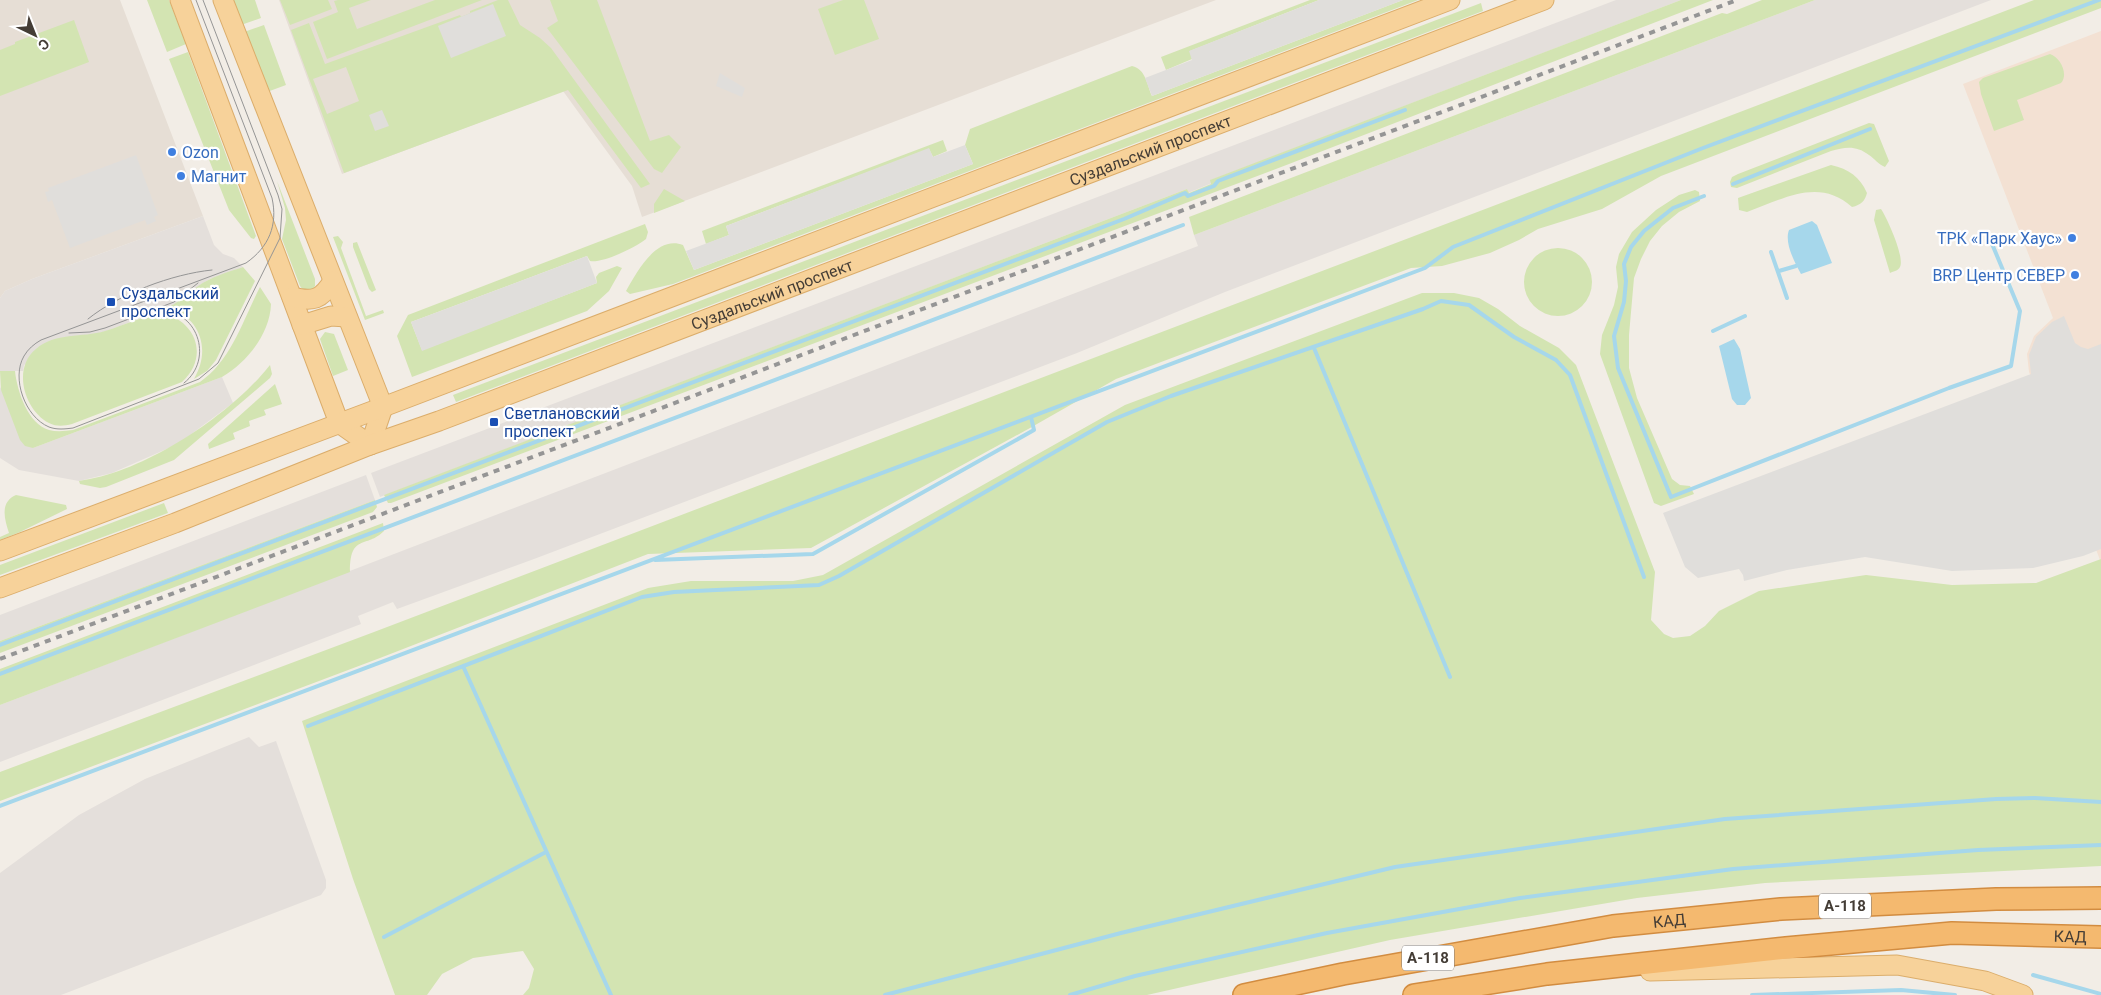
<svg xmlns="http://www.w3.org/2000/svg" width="2101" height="995" viewBox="0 0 2101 995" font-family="Roboto,sans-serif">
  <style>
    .residential { fill: #e6ded5 }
    .commercial { fill: #f3e1d3 }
    .industrial { fill: #e4dfdb }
    .green { fill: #d3e4b2; fill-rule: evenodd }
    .parking { fill: #e0dedb }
    .water { fill: #a6d7eb }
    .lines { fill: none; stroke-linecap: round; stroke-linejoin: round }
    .stream { stroke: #a6d7eb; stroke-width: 4 }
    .major-casing { stroke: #dbad6b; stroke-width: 21 }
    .highway-casing { stroke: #d28c40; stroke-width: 24 }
    .major { stroke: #f7d29a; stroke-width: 19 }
    .highway { stroke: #f4b96f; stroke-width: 21 }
    .tram { stroke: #959595; stroke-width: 1 }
    .rail { stroke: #959595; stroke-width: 4; stroke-dasharray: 6 6; stroke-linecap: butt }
    .shop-dot { fill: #3f7fe0; stroke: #fff; stroke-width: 2 }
    .transit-dot { fill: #1a4fb4; stroke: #fff; stroke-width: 2 }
    .labels { text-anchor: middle; stroke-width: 4.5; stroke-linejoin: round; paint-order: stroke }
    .shield { fill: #fff; stroke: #7c7772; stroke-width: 1 }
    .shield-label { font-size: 15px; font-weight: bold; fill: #443d36 }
    .street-label { font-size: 16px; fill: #443d36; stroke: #fff }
    .shop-label { font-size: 16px; fill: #366cbe; stroke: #fff; text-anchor: start }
    .transit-label { font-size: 16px; fill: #164399; stroke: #fff; text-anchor: start }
  </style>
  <rect width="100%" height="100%" fill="#f2ede6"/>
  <!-- residential -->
  <path class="residential" d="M 0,0 L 120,0 L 203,216 L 32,279 L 5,291 L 0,298 Z
    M 279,0 L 1216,0 L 642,217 L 632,186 L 563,91 L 342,174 Z"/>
  <!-- commercial -->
  <path class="commercial" d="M 2101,31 L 2101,559 L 2100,560 L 2029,372 L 2027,354 L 2034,336 L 2053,318 L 1963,84 Z"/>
  <!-- industrial -->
  <path class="industrial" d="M 1616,0 L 1681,0 L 1211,180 L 1212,183 L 1188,193 L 1187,189 L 380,497 L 371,473 Z
    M 1815,0 L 1991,0 L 1225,292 L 1077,353 L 534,559 L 397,609 L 393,602 L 358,616 L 361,624 L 0,762 L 0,705 L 1198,246 L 1194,235 Z
    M 203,216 L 214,245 L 223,254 L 234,258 L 243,267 L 210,279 L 198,286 L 185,298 L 169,307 L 107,331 L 91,335 L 74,336 L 24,365 L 23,371 L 0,371 L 0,298 L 5,291 L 32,279 Z
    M 222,377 L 233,403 L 178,444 L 112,473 L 79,481 L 19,470 L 0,458 L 0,387 L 33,448 Z
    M 366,475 L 375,500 L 0,641 L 0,615 Z
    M 249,737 L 259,747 L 276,741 L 326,880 L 326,888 L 321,895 L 61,995 L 0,995 L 0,873 L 79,815 L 145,779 Z"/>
  <!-- green -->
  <path class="green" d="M 147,0 L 169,0 L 186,44 L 167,52 Z
    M 232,0 L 255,0 L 261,18 L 241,25 Z
    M 280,0 L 328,0 L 332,9 L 290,25 Z
    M 338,0 L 371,0 L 349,8 L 357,29 L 435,0 L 482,0 L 327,59 L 313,22 L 338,12 L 334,1 Z
    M 498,0 L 508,0 L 520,25 L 540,38 L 551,48 L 650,184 L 641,188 L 568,90 L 344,173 L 291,30 L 309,23 L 325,64 L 460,15 L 461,17 L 438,26 L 493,4 L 470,13 L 470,11 ZM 346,67 L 359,101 L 327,114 L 313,79 Z
    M 550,0 L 597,0 L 650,141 L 669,135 L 681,147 L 662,173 L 654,169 L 547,28 L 558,21 Z
    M 843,0 L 864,0 L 879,39 L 835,55 L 818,9 Z
    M 1310,0 L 1319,0 L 1190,51 L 1192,59 L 1166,70 L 1161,57 Z
    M 1403,0 L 1418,0 L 673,284 L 630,294 L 626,291 C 637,272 656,235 683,245 L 694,270 L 973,164 L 965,145 L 970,129 L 1132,66 C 1146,69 1147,85 1152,96 Z
    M 1681,0 L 1713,0 L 1289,164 L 391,503 L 388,503 L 384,495 L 1187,189 L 1189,193 L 1211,184 L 1210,180 Z
    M 1762,0 L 1815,0 L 1194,235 L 1189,217 L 1722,13 L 1727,14 Z
    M 2034,0 L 2101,0 L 2101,8 L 1661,176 L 1602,209 L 1538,229 L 1519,240 L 1490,253 L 1442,266 L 1411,268 L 1116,379 L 1030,428 L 811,548 L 648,554 L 380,658 L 0,801 L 0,772 L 374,632 Z
    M 1481,3 L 1483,11 L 456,402 L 453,395 Z
    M 74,20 L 89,62 L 0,96 L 0,50 L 15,44 L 15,42 Z
    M 264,25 L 286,85 L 267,92 L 244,32 Z
    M 188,52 L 256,236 L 254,239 L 251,238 L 229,210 L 169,59 Z
    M 2050,54 C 2060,57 2069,74 2061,83 L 2017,100 L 2024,120 L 1994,131 L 1981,94 L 1979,82 L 1983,78 Z
    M 1869,123 L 1874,124 L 1889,161 L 1885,167 C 1878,164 1875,159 1869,155 C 1856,145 1845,147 1831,151 L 1737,188 L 1731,187 L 1730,182 L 1732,177 L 1738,174 Z
    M 943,140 L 947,151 L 933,157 L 929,149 L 726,226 L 729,235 L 706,244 L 702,231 Z
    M 1831,165 C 1849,169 1860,177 1867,193 C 1865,201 1861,205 1852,207 C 1819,177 1783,199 1747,212 L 1739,210 L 1738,198 Z
    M 277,181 L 315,279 L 315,286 L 312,290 L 303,290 L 300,286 L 282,239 L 286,220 L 285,208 Z
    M 664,189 L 685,201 L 654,213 L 654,204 Z
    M 1695,190 L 1699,192 L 1700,201 L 1679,212 L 1662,226 L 1650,241 L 1641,259 L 1634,278 L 1629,335 L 1629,368 L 1637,398 L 1672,479 L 1680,485 L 1690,486 L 1694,494 L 1661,506 L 1654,503 L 1600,354 L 1602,335 L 1614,305 L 1618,287 L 1616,267 L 1619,254 L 1632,232 L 1656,210 L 1679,195 Z
    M 1881,209 C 1887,218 1905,257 1900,267 C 1898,271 1894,271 1890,273 L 1874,220 L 1876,210 Z
    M 645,224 L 648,232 L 646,239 C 637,247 601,264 590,261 L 587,256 L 411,322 L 422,350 L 597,283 L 596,277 L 599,273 L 617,266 L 622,268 L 609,291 L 587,311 L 412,377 L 397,336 L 408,315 Z
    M 338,236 L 343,242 L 341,248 L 366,316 L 383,310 L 384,313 L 365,320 L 333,237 Z
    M 357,242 L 376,290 L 372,292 L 369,289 L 353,247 L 353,243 Z
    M1524 282a34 34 0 1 1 68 0a34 34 0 1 1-68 0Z
    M 243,267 L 255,281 L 216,360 L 207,371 L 194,379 C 211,350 201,319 169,307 C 180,301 188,294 198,286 C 211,277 228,272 243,267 Z
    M 260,287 L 271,304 C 270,334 247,362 222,377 L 33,448 L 25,446 L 20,440 L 1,390 L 0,371 L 15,371 C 17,391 28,424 49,430 C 57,432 65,431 73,430 L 200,382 C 231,361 243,320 260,287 Z
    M 1422,293 L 1454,293 L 1479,298 L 1498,309 L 1520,326 L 1559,348 L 1576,365 L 1655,572 L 1651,620 L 1664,634 L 1673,638 L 1690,636 L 1705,626 L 1719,611 L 1759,591 L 1866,575 L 1952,585 L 2036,583 L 2101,559 L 2101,866 L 1765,883 L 1637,898 L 1390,940 L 1147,995 L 523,995 L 529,988 L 534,969 L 523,951 L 473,958 L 442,974 L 427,995 L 395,995 L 353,879 L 302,721 L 648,588 L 691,581 L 793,581 L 823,575 L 1125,405 Z
    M 163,313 C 197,322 209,357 182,382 L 72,424 C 64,426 57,427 49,423 C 24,410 12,368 36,349 C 55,332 82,338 105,331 C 125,325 142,316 163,313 Z
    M 325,332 L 334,334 L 348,370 L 333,376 L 320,339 Z
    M 270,365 L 272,374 L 270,378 L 174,460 L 106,487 L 100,488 L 80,484 L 79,481 C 143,473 230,416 270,365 Z
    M 275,384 L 282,404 L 264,410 L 266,415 L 249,421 L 250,426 L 233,433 L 235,439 L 209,449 L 208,444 Z
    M 16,495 L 66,505 L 67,509 L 20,532 L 0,540 L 0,537 L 9,533 C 4,518 0,502 16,495 Z
    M 375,500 L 377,507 L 373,512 L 0,653 L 0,641 Z
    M 164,503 L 168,513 L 0,575 L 0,565 Z
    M 383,523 L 384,531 C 366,549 350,533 350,572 L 0,705 L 0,669 Z"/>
  <!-- parking -->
  <path class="parking" d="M 1319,0 L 1403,0 L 1152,96 L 1145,78 L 1192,60 L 1189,51 Z
    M 493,4 L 506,36 L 451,58 L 438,26 Z
    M 720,73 L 745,88 L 742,97 L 716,86 Z
    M 382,110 L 389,126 L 375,131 L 369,115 Z
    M 965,145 L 973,164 L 694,270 L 686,251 L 729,235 L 726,226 L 929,148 L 933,157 Z
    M 136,155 L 158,215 L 154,217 L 156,221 L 147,225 L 145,220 L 70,248 L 52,200 L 48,202 L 45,192 L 49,191 L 48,188 Z
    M 587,256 L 597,283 L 422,351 L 411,322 Z
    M 2064,316 L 2075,343 L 2081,347 L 2088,349 L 2101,344 L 2101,549 L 2083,556 L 2033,568 L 1952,571 L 1865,557 L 1787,570 L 1744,581 L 1743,575 L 1739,569 L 1698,578 L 1685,567 L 1663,513 L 2031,374 L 2029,355 L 2036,337 L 2052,322 Z"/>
  <!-- water -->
  <path class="water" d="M 1812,221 L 1817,225 L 1832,263 L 1801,274 C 1795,263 1784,243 1789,230 Z
    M 1734,339 L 1740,349 L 1751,398 L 1745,405 L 1737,405 L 1732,399 L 1719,346 Z"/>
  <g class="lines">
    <!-- stream -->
    <path class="stream" d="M 1733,184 L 1870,129
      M 1704,196 L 1673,208 L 1644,231 L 1631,247 L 1624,264 L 1626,281 L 1624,302 L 1614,336 L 1618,368 L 1671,497 L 1949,388 L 2011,366 L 2020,311 L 1990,239
      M 1771,252 L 1787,298
      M 1779,271 L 1796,266
      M 1713,331 L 1745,316
      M 1314,348 L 1450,677
      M 655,560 L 813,554 L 1034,430 L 1031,417
      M 0,645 L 1124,219 L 1185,193 L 1188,196 L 1214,186 L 1218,181 L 1405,110
      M 463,666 L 611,995
      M 0,674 L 1183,225
      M 308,726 L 642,597 L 674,592 L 819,585 L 839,576 L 1107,422 L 1171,396 L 1423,309 L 1441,301 L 1469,305 L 1514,337 L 1556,360 L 1570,375 L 1644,577
      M 0,806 L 1425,268 L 1453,247 L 1703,148 L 2099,0
      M 384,937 L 546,852
      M 2033,975 L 2101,994
      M 885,995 L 1121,933 L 1395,867 L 1725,819 L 1996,799 L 2035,798 L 2101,802
      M 1070,995 L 1135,976 L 1327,933 L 1520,898 L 1733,869 L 1978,850 L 2101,845
      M 1752,995 L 1901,990 L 1955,995"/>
    <!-- major casing -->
    <g class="major-casing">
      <g id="major">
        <path d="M 180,0 L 339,423 L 370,445"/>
        <path d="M 223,0 L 383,407 L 370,445"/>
        <path d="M 292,297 C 313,302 321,300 333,281"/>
        <path d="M 302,325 L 331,316 L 347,317"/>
        <path d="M 0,551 L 383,407 L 1450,0"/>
        <path id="s1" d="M 0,588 L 175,523 L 370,445 L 439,421 L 1544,0"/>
        <path d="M 1650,971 L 1897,965 L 1985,981 L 2023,995"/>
      </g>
    </g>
    <!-- highway casing -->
    <g class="highway-casing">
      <g id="highway">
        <path id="s2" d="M 1244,995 L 1343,974 L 1613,926 L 1781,909 L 1996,899 L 2101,898"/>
        <path id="s3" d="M 1414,995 L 1547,974 L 1786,948 L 1952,933 L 2101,937"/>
      </g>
    </g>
    <!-- major -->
    <use href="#major" class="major"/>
    <!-- highway -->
    <use href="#highway" class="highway"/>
    <!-- tram -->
    <path class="tram" d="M 196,0 L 272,198 C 278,225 269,247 246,263 L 41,340 C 34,344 28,349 24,356 C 11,378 25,417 49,427 C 57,430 65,429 73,428 L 199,379 L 218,363 L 280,238 L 282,209 L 278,195 L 203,0
      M 157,311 C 197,307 215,359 184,383
      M 88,319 C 119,294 172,274 212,270
      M 69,333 L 90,332 L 105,328 L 174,302 L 198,283"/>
    <!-- rail -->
    <path class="rail" d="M 0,659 L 1737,0"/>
  </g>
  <!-- markers -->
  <g class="shop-dot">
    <circle cx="172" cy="152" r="5"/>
    <circle cx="181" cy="176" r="5"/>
    <circle cx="2072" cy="238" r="5"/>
    <circle cx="2075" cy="275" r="5"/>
  </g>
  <g class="transit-dot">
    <rect x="106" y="297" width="10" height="10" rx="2.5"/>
    <rect x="489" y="417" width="10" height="10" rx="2.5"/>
  </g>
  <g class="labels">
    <!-- shield labels -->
    <g class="shield">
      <rect x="1819" y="893.5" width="52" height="25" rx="4"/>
      <rect x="1402" y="945.5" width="52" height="25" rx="4"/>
    </g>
    <g class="shield-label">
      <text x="1845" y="911">А-118</text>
      <text x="1428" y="963">А-118</text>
    </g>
    <!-- street labels -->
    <g class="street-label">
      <text dy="6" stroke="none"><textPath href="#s1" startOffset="1231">Суздальский проспект</textPath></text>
      <text dy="6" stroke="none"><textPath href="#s1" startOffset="826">Суздальский проспект</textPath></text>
      <text dy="6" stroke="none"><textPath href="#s2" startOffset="432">КАД</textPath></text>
      <text dy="6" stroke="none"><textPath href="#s3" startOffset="660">КАД</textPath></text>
    </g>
    <!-- shop labels -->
    <g class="shop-label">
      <text x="182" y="158">Ozon</text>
      <text x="191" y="182">Магнит</text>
      <text x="2062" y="244" text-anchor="end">ТРК «Парк Хаус»</text>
      <text x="2065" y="281" text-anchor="end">BRP Центр СЕВЕР</text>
    </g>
    <!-- transit labels -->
    <g class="transit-label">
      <text x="121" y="299">Суздальский<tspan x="121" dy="18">проспект</tspan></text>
      <text x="504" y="419">Светлановский<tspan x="504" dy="18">проспект</tspan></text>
    </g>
  </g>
  <!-- north arrow -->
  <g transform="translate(35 35) rotate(137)" stroke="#ffffff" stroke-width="4" paint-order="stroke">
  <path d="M0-4L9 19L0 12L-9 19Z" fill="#443d36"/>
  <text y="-8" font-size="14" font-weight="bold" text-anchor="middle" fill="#443d36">С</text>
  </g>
</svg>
